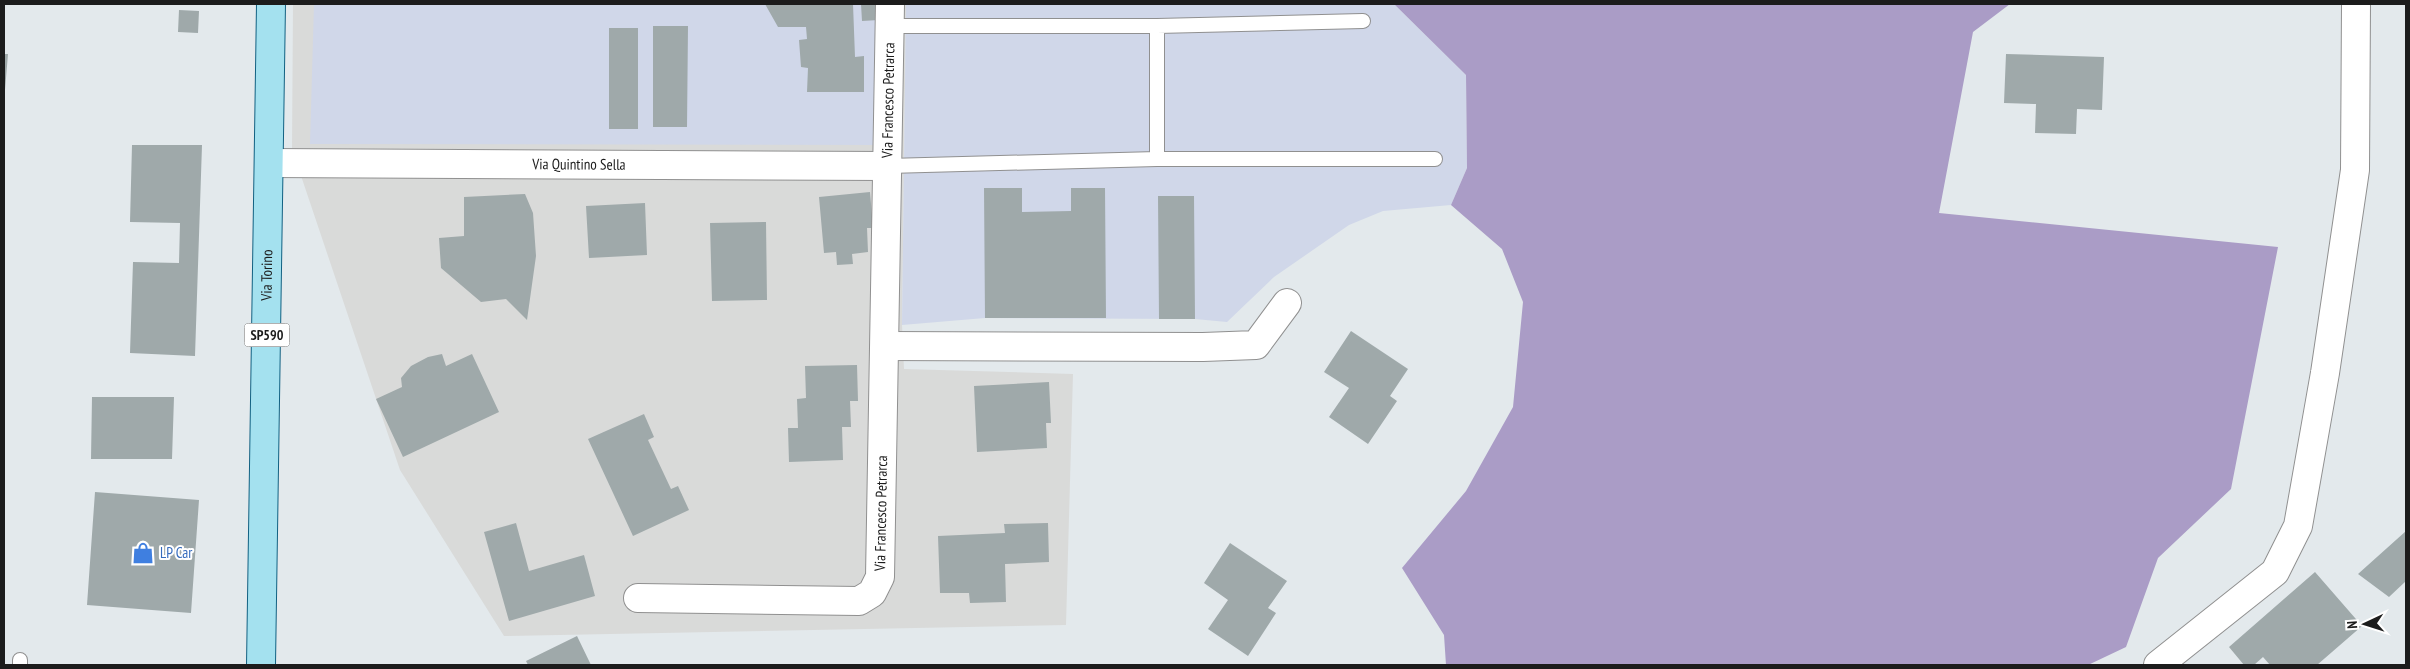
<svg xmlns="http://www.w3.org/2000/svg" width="2410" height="669" viewBox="0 0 2410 669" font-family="'PT Sans Narrow',sans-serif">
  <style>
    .residential { fill: #d9dad9 }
    .farmland { fill: #d0d7e9 }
    .forest { fill: #aa9cc6 }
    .building { fill: #9fa9aa }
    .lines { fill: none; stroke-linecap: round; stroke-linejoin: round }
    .lane-casing { stroke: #909090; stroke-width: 16 }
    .street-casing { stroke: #909090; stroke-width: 30 }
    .primary-casing { stroke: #126182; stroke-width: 30 }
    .lane { stroke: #fff; stroke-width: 14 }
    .street { stroke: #fff; stroke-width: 28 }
    .primary { stroke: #a4e1ef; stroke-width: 28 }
    .labels { text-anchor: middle; stroke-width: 4; stroke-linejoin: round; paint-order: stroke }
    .shield { fill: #fff; stroke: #606060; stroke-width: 1 }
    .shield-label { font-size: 14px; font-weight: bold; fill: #1c1c1c }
    .street-label { font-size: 15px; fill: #1c1c1c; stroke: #fff }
    .shop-label { font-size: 15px; fill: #366cbe; stroke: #fff; text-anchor: start }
  </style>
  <rect width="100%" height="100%" fill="#e3e9ec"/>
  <!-- residential -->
  <path class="residential" d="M 293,4 L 906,4 L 902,325 L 904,369 L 1073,374 L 1066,625 L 504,636 L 400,470 L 292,149 Z"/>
  <!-- farmland -->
  <path class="farmland" d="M 314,4 L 880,4 L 881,145 L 310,144 Z
    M 906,4 L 1394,4 L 1466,75 L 1467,168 L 1451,205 L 1383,211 L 1349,225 L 1274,277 L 1227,322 L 1195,319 L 985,318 L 902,325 Z"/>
  <!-- forest -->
  <path class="forest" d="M 1394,4 L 2010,4 L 1973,32 L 1939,213 L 2278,247 L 2231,489 L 2158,558 L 2126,647 L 2088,665 L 1446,665 L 1444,635 L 1402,568 L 1466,491 L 1513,407 L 1523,302 L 1502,249 L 1451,205 L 1467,168 L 1466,75 Z"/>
  <!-- building -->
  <path class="building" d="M 765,4 L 853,4 L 855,57 L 864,56 L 864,92 L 807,92 L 808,68 L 801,67 L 799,40 L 807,39 L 806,27 L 778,27 Z
    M 861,4 L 879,4 L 879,20 L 862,21 Z
    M 179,10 L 199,11 L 198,33 L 178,32 Z
    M 653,26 L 688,26 L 687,127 L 653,127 Z
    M 609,28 L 638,28 L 638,129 L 609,129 Z
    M 4,54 L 8,54 L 5,90 L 4,90 Z
    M 2006,54 L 2104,57 L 2102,110 L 2077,109 L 2076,134 L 2035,133 L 2036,104 L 2004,103 Z
    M 132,145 L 202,145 L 195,356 L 130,353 L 133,262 L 179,263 L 180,223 L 130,222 Z
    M 984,188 L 1022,188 L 1022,212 L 1071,211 L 1071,188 L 1105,188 L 1106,318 L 985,318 Z
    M 870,192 L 873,228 L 867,228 L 868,252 L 852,254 L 853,264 L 837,265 L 836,252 L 824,253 L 819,197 Z
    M 525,194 L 533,213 L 536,256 L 527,320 L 506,299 L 481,302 L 441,268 L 439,238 L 464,236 L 464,197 Z
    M 1158,196 L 1194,196 L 1195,319 L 1159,319 Z
    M 645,203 L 647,255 L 589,258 L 586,206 Z
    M 766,222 L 767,300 L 712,301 L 710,223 Z
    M 1351,331 L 1408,369 L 1390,396 L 1397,401 L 1368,444 L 1329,417 L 1349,388 L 1324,372 Z
    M 442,354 L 446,366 L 472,354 L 499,412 L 403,457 L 376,399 L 402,387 L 401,378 L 411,366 L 428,357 Z
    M 857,365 L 858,401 L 850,401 L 851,427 L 842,427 L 843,460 L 789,462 L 788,428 L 798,428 L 797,399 L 806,398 L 805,366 Z
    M 1049,382 L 1051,423 L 1046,423 L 1047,448 L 977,452 L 974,386 Z
    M 92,397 L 174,397 L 172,459 L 91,459 Z
    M 644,414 L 654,437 L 648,440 L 671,489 L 678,486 L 689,510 L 633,536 L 588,439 Z
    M 95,492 L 199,500 L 191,613 L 87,605 Z
    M 516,523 L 529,571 L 584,555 L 595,596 L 509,621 L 484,532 Z
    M 1048,523 L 1049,562 L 1005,564 L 1006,602 L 970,603 L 969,593 L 940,593 L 938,536 L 1005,533 L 1004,524 Z
    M 2406,531 L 2406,581 L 2389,597 L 2358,574 Z
    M 1230,543 L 1287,581 L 1268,608 L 1276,613 L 1248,656 L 1208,629 L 1228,600 L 1204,583 Z
    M 2315,572 L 2362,626 L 2317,665 L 2270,665 L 2263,657 L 2254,665 L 2244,665 L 2229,647 Z
    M 577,636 L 591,665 L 528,665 L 526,661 Z"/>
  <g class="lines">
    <!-- lane casing -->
    <g class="lane-casing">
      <path id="lane" d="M 889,26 L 1157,26
        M 1157,159 L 1157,26 L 1363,21
        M 888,166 L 1157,159 L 1435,159
        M 20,665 L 20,660"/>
    </g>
    <!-- street casing -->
    <g class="street-casing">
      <g id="street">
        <path id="s1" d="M 269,163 L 888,166"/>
        <path d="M 885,346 L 1203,347 L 1256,345 L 1287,303"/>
        <path id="s2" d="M 638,598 L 859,601 L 872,593 L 880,577 L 890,4"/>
        <path d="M 2158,665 L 2275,572 L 2298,526 L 2325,373 L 2355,170 L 2356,4"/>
      </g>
    </g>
    <!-- primary casing -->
    <g class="primary-casing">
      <g id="primary">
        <path id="s3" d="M 261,665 L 271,4"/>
      </g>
    </g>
    <!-- lane -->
    <use href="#lane" class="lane"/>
    <!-- street -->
    <use href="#street" class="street"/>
    <!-- primary -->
    <use href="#primary" class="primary"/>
  </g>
  <!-- icons -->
  <defs>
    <g id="shop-bare" transform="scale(1.725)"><path d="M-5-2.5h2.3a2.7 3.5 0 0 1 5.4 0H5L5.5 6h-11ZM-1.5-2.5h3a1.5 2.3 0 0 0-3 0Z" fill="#3f7fe0" stroke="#fff" stroke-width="2.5" paint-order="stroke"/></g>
  </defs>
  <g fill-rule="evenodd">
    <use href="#shop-bare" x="143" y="553"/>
  </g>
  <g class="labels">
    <!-- shield labels -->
    <rect class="shield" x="244.5" y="323.5" width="45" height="23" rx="4"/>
    <g class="shield-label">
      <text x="267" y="340">SP590</text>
    </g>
    <!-- street labels -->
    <g class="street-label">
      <text dy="5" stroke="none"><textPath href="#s2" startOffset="731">Via Francesco Petrarca</textPath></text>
      <text dy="5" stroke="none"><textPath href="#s1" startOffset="310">Via Quintino Sella</textPath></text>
      <text dy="5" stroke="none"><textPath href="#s3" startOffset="390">Via Torino</textPath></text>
      <text dy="5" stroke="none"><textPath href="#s2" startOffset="318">Via Francesco Petrarca</textPath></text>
    </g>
    <!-- shop labels -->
    <g class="shop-label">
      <text x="160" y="558">LP Car</text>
    </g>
  </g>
  <!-- border -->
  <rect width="2410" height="669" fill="none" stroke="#1c1c1c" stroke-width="10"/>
  <!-- north arrow -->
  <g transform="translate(2365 624) rotate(266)" stroke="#ffffff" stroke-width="4" paint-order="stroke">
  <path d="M0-4L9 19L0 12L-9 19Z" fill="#1c1c1c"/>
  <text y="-8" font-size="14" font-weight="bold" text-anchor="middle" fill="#1c1c1c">N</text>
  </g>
</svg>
